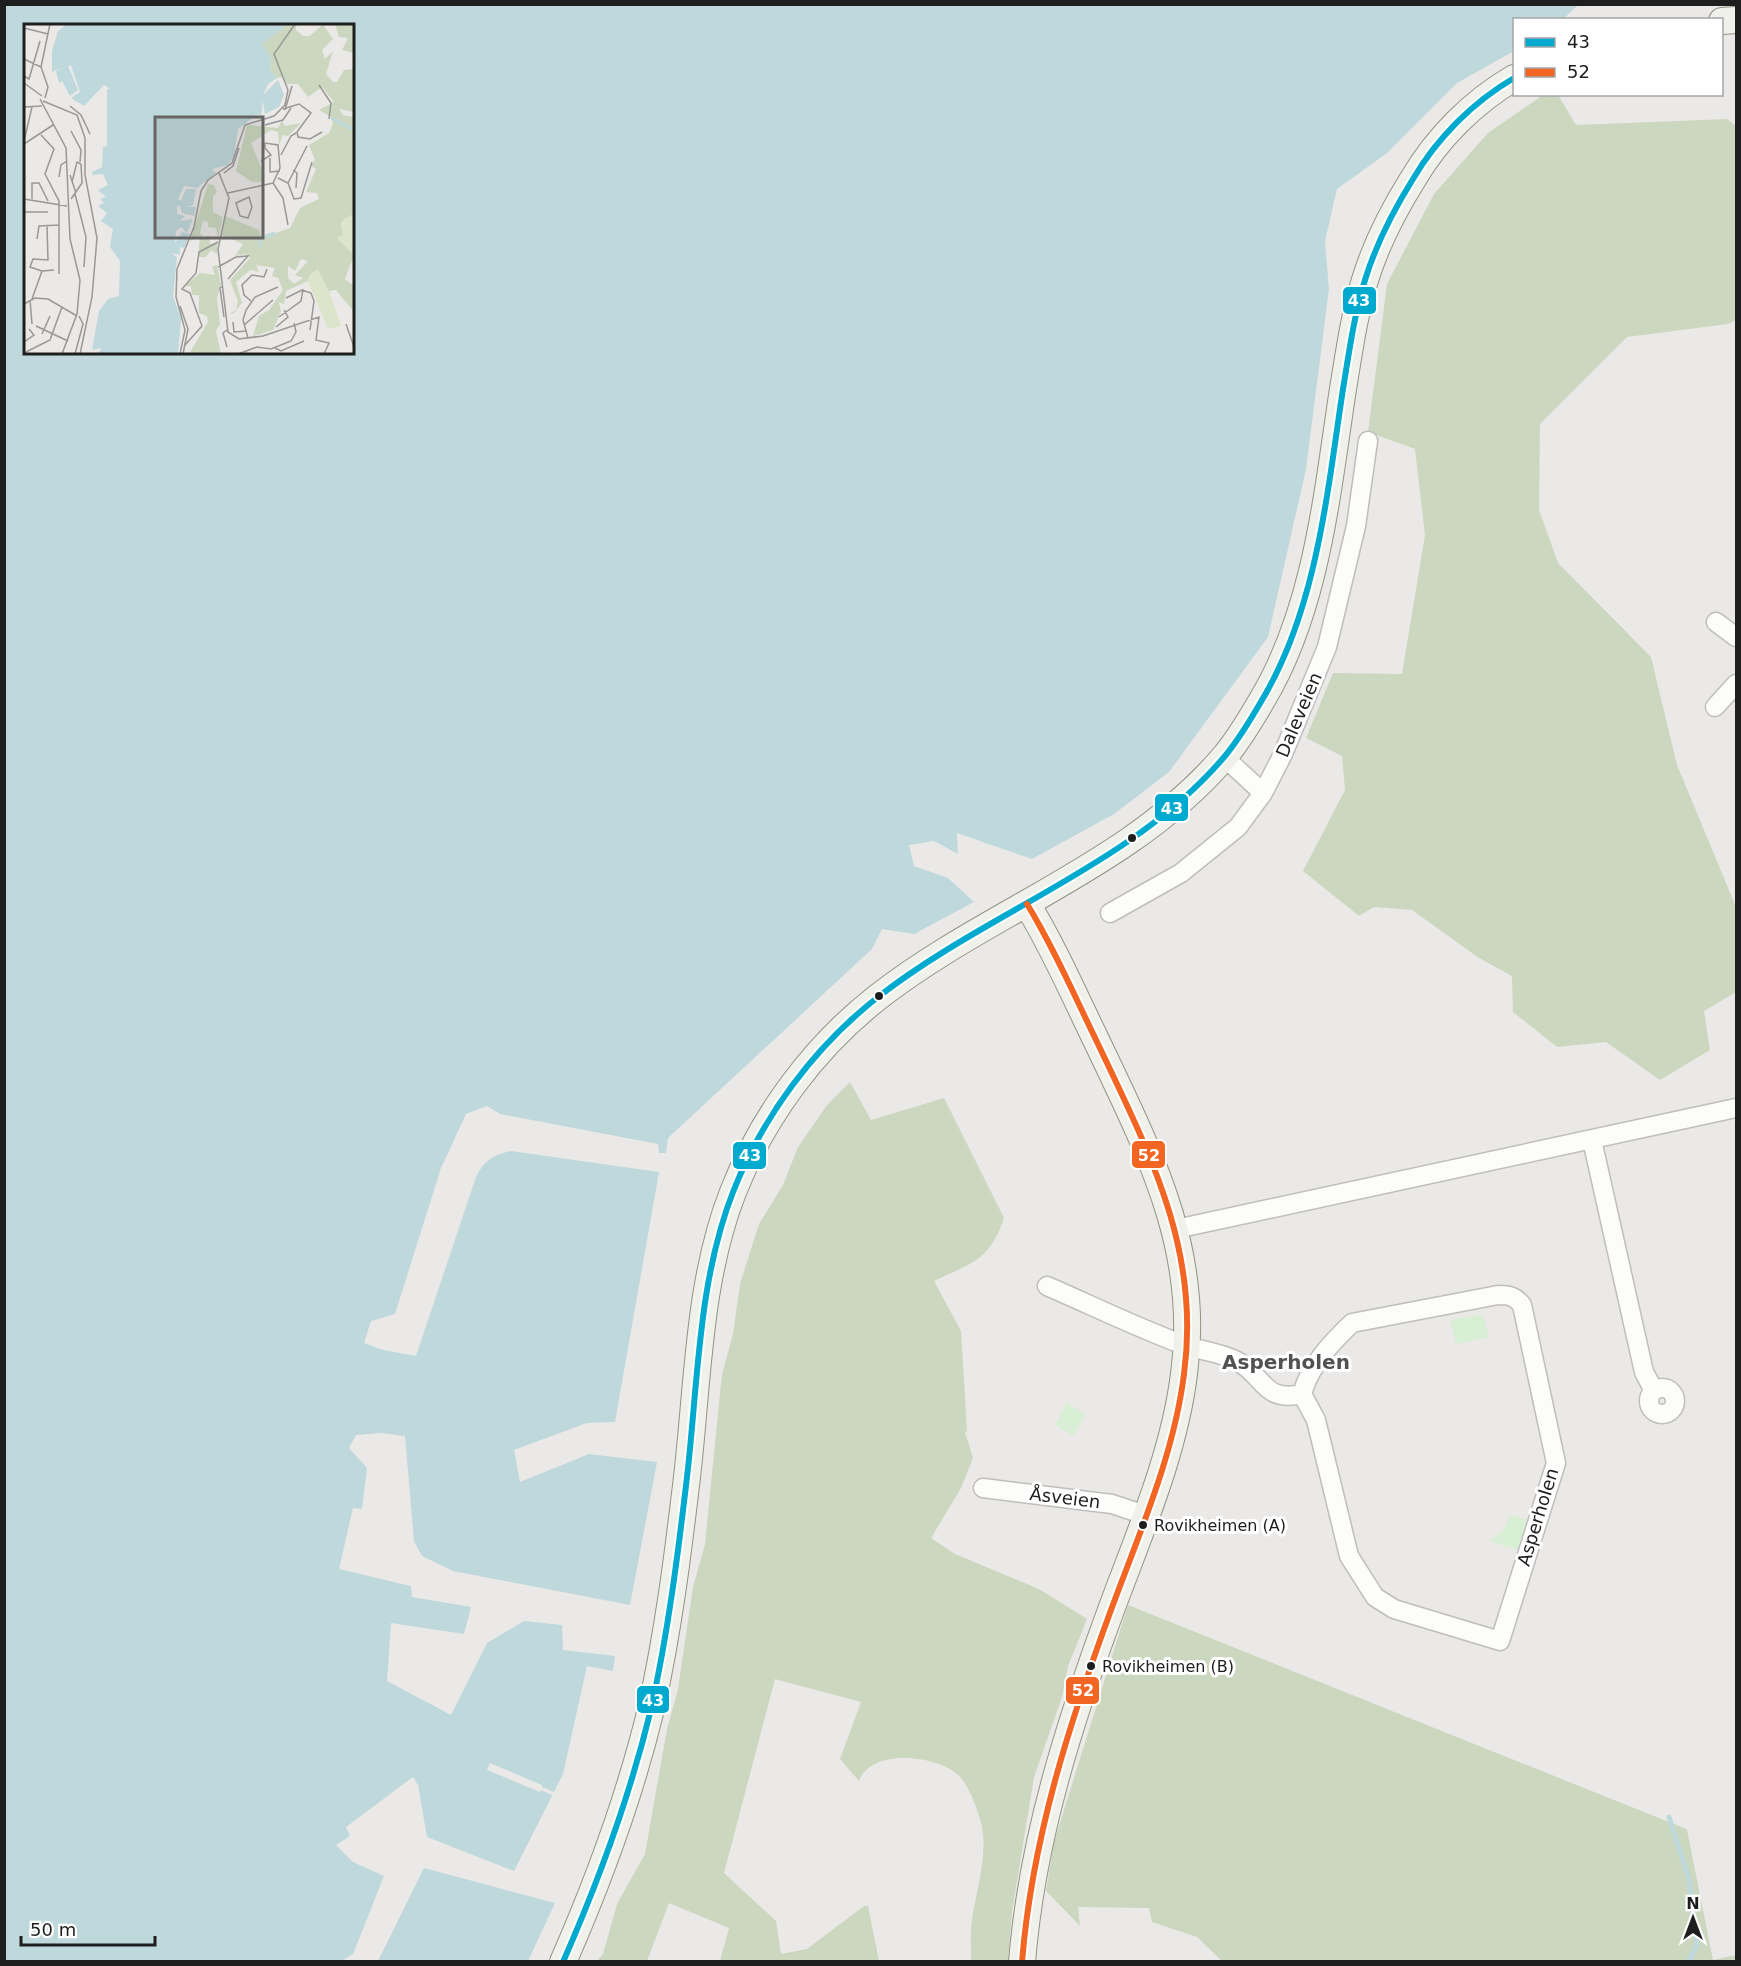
<svg xmlns="http://www.w3.org/2000/svg" width="1741" height="1966" viewBox="0 0 1741 1966" font-family="'DejaVu Sans',sans-serif">
  <style>
    .forest { fill: #cbd7bf }
    .park { fill: #d8eed5 }
    .water { fill: #bed8db; fill-rule: evenodd }
    .pier { fill: #ebe9e7 }
    .lines { fill: none; stroke-linecap: round; stroke-linejoin: round }
    .stream { stroke: #bed8db; stroke-width: 5 }
    .street-casing { stroke: #bfbebd; stroke-width: 21 }
    .secondary-casing { stroke: #939281; stroke-width: 28 }
    .street { stroke: #fcfcfb; stroke-width: 18 }
    .secondary { stroke: #f1f1eb; stroke-width: 26 }
    .bus-1-casing { stroke: #fff; stroke-width: 10 }
    .bus-2-casing { stroke: #fff; stroke-width: 10 }
    .bus-1 { stroke: #00a9ce; stroke-width: 6 }
    .bus-2 { stroke: #f26522; stroke-width: 6 }
    .bus-dot { fill: #1e1e1e; stroke: #fff; stroke-width: 2 }
    .labels { text-anchor: middle; stroke-width: 6; stroke-linejoin: round; paint-order: stroke }
    .bus-label { font-size: 16px; fill: #1e1e1e; stroke: #fff; text-anchor: start }
    .street-label { font-size: 18px; fill: #1e1e1e; stroke: #fff }
    .neighbourhood-label { font-size: 20px; font-weight: bold; fill: #515151; stroke: #fff }
    .inset-river { fill: none; stroke: #bed8db; stroke-width: 3 }
    .inset-road { fill: none; stroke: #999897; stroke-width: 1.5 }
    .view { fill: #666564; fill-opacity: 0.15; stroke: #666564; stroke-width: 3 }
    .inset-edge { fill: none; stroke: #1e1e1e; stroke-width: 3 }
    .line-badge { stroke: #fff; stroke-width: 2 }
    .badge-label { font-size: 16px; text-anchor: middle; font-weight: bold; fill: #fff }
  </style>
  <rect width="100%" height="100%" fill="#ebe9e7"/>
  <!-- forest -->
  <path class="forest" d="M 1543,95 L 1558,95 L 1576,125 L 1727,119 L 1736,126 L 1736,320 L 1728,324 L 1627,337 L 1540,424 L 1539,510 L 1558,563 L 1651,657 L 1677,765 L 1736,907 L 1736,992 L 1704,1011 L 1710,1050 L 1660,1080 L 1606,1042 L 1557,1047 L 1513,1012 L 1512,976 L 1479,958 L 1412,910 L 1374,907 L 1359,916 L 1303,871 L 1345,790 L 1342,756 L 1306,738 L 1333,673 L 1402,674 L 1425,535 L 1415,449 L 1368,432 L 1387,284 L 1434,194 L 1488,133 Z
    M 850,1082 L 871,1120 L 944,1098 L 1004,1218 C 989,1262 971,1263 934,1281 L 961,1331 L 967,1431 L 965,1432 L 973,1458 L 961,1488 L 931,1538 L 955,1554 L 1039,1589 L 1087,1619 L 1068,1666 L 1062,1697 L 1034,1777 L 1012,1912 L 1008,1961 L 971,1961 C 971,1948 970,1933 972,1920 C 976,1889 990,1850 980,1819 C 976,1806 968,1783 957,1774 C 935,1755 871,1748 859,1781 L 840,1759 L 861,1702 L 775,1679 L 724,1873 L 776,1921 L 781,1954 L 807,1949 L 864,1906 L 868,1906 L 879,1961 L 720,1961 L 729,1928 L 669,1903 L 647,1961 L 597,1961 L 603,1954 L 617,1904 L 645,1854 L 667,1729 L 678,1689 L 693,1587 L 705,1544 L 722,1374 L 733,1334 L 740,1284 L 759,1224 L 783,1185 L 798,1147 L 827,1105 Z
    M 1128,1605 L 1684,1828 L 1687,1830 L 1713,1960 L 1736,1955 L 1736,1961 L 1222,1961 L 1197,1937 L 1152,1922 L 1149,1908 L 1078,1907 L 1080,1926 L 1046,1891 L 1054,1842 Z"/>
  <!-- park -->
  <path class="park" d="M 1483,1314 L 1489,1337 L 1456,1344 L 1450,1320 Z
    M 1067,1403 L 1086,1414 L 1073,1436 L 1055,1425 Z
    M 1510,1515 L 1530,1520 L 1521,1551 L 1488,1541 L 1503,1531 Z"/>
  <!-- water -->
  <path class="water" d="M 5,5 L 1578,5 L 1563,19 L 1514,20 L 1514,51 L 1457,83 L 1387,153 L 1337,189 L 1325,241 L 1329,289 L 1306,469 L 1268,637 L 1169,772 L 1114,814 L 1032,859 L 957,833 L 958,854 L 934,841 L 909,845 L 914,866 L 948,878 L 974,902 L 914,934 L 882,929 L 872,949 L 668,1138 L 666,1153 L 659,1153 L 658,1144 L 500,1114 L 487,1106 L 466,1114 L 441,1168 L 395,1314 L 371,1321 L 364,1343 L 383,1350 L 416,1356 L 475,1180 C 482,1162 492,1155 511,1151 L 659,1172 L 615,1422 L 587,1423 L 514,1450 L 520,1482 L 589,1454 L 657,1462 L 630,1605 L 453,1571 L 422,1556 L 414,1541 L 405,1436 L 381,1433 L 356,1435 L 349,1448 L 367,1468 L 362,1509 L 353,1508 L 339,1569 L 411,1586 L 412,1597 L 471,1607 L 464,1634 L 391,1623 L 387,1681 L 451,1715 L 487,1643 L 524,1621 L 562,1625 L 563,1650 L 615,1656 L 613,1671 L 587,1666 L 563,1774 L 514,1871 L 427,1837 L 418,1785 L 413,1777 L 346,1827 L 350,1836 L 336,1845 L 353,1862 L 384,1876 L 353,1954 L 342,1961 L 5,1962 ZM 26,26 L 352,26 L 352,352 L 26,352 Z
    M 424,1868 L 555,1903 L 528,1961 L 378,1961 Z"/>
  <!-- pier -->
  <path class="pier" d="M 490,1763 L 542,1785 L 542,1787 L 554,1792 L 552,1795 L 541,1790 L 540,1792 L 487,1770 Z"/>
  <g class="lines">
    <!-- stream -->
    <path class="stream" d="M 1669,1817 L 1689,1879 L 1697,1946 L 1688,1962"/>
    <!-- street casing -->
    <g class="street-casing">
      <path id="street" d="M 1716,622 L 1736,637
        M 1715,707 L 1736,684
        M 1224,757 L 1263,793
        M 1110,913 L 1181,873 L 1238,827 L 1263,793 L 1283,754 L 1327,647 L 1356,526 L 1368,441
        M 1592,1140 L 1644,1372 L 1654,1391
        M 1176,1229 L 1736,1108
        M 1047,1286 C 1093,1306 1138,1328 1184,1345 C 1201,1351 1219,1352 1237,1361 C 1264,1375 1263,1403 1302,1394
        M 1498,1295 C 1509,1295 1515,1296 1522,1305 L 1556,1463 L 1500,1641 L 1394,1609 L 1375,1597 L 1349,1556 L 1316,1420 L 1302,1394 C 1310,1365 1331,1343 1352,1323 Z
        M1649 1401a13 13 0 1 1 26 0a13 13 0 1 1-26 0Z
        M 983,1488 L 1112,1504 L 1145,1515"/>
    </g>
    <!-- secondary casing -->
    <g class="secondary-casing">
      <path id="secondary" d="M 1722,21 L 1736,20
        M 563,1962 C 599,1880 630,1796 651,1709 C 668,1633 678,1554 687,1477 C 698,1383 698,1281 733,1192 C 763,1116 814,1047 878,997 C 988,911 1133,865 1225,756 C 1239,739 1251,719 1262,700 C 1317,608 1327,493 1343,389 C 1349,353 1354,315 1365,280 C 1376,244 1393,211 1413,179 C 1437,138 1473,102 1514,78
        M 1022,1962 C 1032,1839 1069,1724 1111,1610 C 1139,1534 1174,1455 1184,1374 C 1201,1250 1149,1152 1098,1044 C 1075,997 1054,948 1027,904"/>
    </g>
    <!-- street -->
    <use href="#street" class="street"/>
    <!-- secondary -->
    <use href="#secondary" class="secondary"/>
    <!-- bus-1 casing -->
    <g class="bus-1-casing">
      <path id="bus-1" d="M 563,1962 C 599,1880 630,1796 651,1709 C 668,1633 678,1554 687,1477 C 698,1383 698,1281 733,1192 C 763,1116 814,1047 878,997 C 988,911 1133,865 1225,756 C 1239,739 1251,719 1262,700 C 1317,608 1327,493 1343,389 C 1349,353 1354,315 1365,280 C 1376,244 1393,211 1413,179 C 1437,138 1473,102 1514,78"/>
    </g>
    <!-- bus-2 casing -->
    <g class="bus-2-casing">
      <path id="bus-2" d="M 1022,1962 C 1032,1839 1069,1724 1111,1610 C 1139,1534 1174,1455 1184,1374 C 1201,1250 1149,1152 1098,1044 C 1075,997 1054,948 1027,904"/>
    </g>
    <!-- bus-1 -->
    <use href="#bus-1" class="bus-1"/>
    <!-- bus-2 -->
    <use href="#bus-2" class="bus-2"/>
  </g>
  <!-- markers -->
  <g class="bus-dot">
    <circle cx="1132" cy="838" r="5"/>
    <circle cx="879" cy="996" r="5"/>
    <circle cx="1143" cy="1525" r="5"/>
    <circle cx="1091" cy="1666" r="5"/>
  </g>
  <g class="labels">
    <!-- bus labels -->
    <g class="bus-label">
      <text x="1154" y="1531">Rovikheimen (A)</text>
      <text x="1102" y="1672">Rovikheimen (B)</text>
    </g>
    <!-- street labels -->
    <g class="street-label">
      <text transform="translate(1299 715) rotate(-67)" y="6">Daleveien</text>
      <text transform="translate(1065 1498) rotate(7)" y="6">Åsveien</text>
      <text transform="translate(1538 1517) rotate(-73)" y="6">Asperholen</text>
    </g>
    <!-- neighbourhood labels -->
    <g class="neighbourhood-label">
      <text x="1286" y="1369">Asperholen</text>
    </g>
  </g>
  <!-- overview -->
  <g transform="translate(24 24)">
    <rect width="330" height="330" fill="#ebe9e7"/>
    <path d="M 330,190 L 330,231 L 313,213 L 321,194 ZM 297,243 L 317,302 L 304,305 L 284,257 L 285,250 Z" fill="#dce5c9"/>
    <path d="M 264,0 L 272,0 L 272,6 L 279,12 L 286,12 L 299,0 L 309,15 L 298,26 L 301,35 L 309,27 L 302,50 L 309,58 L 313,58 L 320,46 L 330,45 L 330,88 L 315,85 L 319,91 L 330,93 L 330,190 L 321,194 L 317,200 L 319,211 L 313,214 L 330,231 L 321,255 L 330,262 L 330,288 L 312,266 L 305,267 L 294,245 L 286,250 L 284,257 L 262,267 L 260,280 L 255,278 L 257,287 L 249,306 L 229,312 L 235,292 L 245,286 L 259,266 L 254,254 L 248,252 L 251,244 L 232,241 L 235,248 L 226,246 L 212,258 L 218,279 L 210,289 L 205,290 L 212,286 L 214,277 L 206,256 L 226,234 L 222,230 L 211,232 L 219,220 L 198,211 L 201,192 L 235,206 L 237,214 L 266,204 L 276,184 L 295,175 L 293,169 L 282,168 L 292,145 L 287,142 L 291,136 L 285,121 L 305,109 L 309,99 L 307,93 L 295,86 L 310,78 L 298,63 L 284,73 L 274,60 L 263,60 L 259,53 L 252,54 L 246,45 L 247,33 L 238,20 ZM 277,235 L 284,237 L 271,251 L 279,254 L 270,260 L 264,254 L 264,242 L 271,247 ZM 311,0 L 330,0 L 330,29 L 318,26 L 324,14 L 315,13 ZM 258,97 L 261,102 L 277,99 L 264,112 L 259,111 L 255,121 L 254,108 L 247,106 L 227,119 L 241,153 L 237,158 L 228,158 L 212,147 L 223,101 L 254,104 ZM 184,160 L 190,161 L 193,168 L 189,172 L 189,188 L 199,193 L 194,215 L 192,204 L 184,203 L 184,198 L 179,197 L 176,209 L 180,214 L 185,211 L 186,220 L 193,219 L 193,230 L 187,226 L 182,233 L 174,233 L 176,212 L 166,217 ZM 193,241 L 197,261 L 193,274 L 196,300 L 192,307 L 197,330 L 165,330 L 184,298 L 183,292 L 175,289 L 175,271 L 168,271 L 167,262 L 161,262 L 176,249 L 191,251 L 188,243 Z" fill="#cbd7bf" fill-rule="evenodd"/>
    <path d="M 43,0 L 264,0 L 238,20 L 247,33 L 246,46 L 253,54 L 244,60 L 239,71 L 254,56 L 260,71 L 255,83 L 241,90 L 239,77 L 237,93 L 234,90 L 214,105 L 210,132 L 204,141 L 188,145 L 192,149 L 173,164 L 160,162 L 154,175 L 157,177 L 162,165 L 172,165 L 169,181 L 163,183 L 172,183 L 170,192 L 158,189 L 156,182 L 153,182 L 153,190 L 161,192 L 156,197 L 169,195 L 163,209 L 157,203 L 152,207 L 151,219 L 158,208 L 166,210 L 160,224 L 156,223 L 156,231 L 147,229 L 153,233 L 149,272 L 157,295 L 154,330 L 73,330 L 78,324 L 68,326 L 75,287 L 84,275 L 95,272 L 96,237 L 86,223 L 89,205 L 77,197 L 83,189 L 74,182 L 80,179 L 76,175 L 82,173 L 74,166 L 84,161 L 79,150 L 69,151 L 68,148 L 78,143 L 79,123 L 83,122 L 83,65 L 86,65 L 80,61 L 60,82 L 47,74 L 56,68 L 47,41 L 44,42 L 54,66 L 46,72 L 38,57 L 35,59 L 32,47 L 42,42 L 28,48 L 28,27 L 34,7 Z" fill="#bed8db"/>
    <path class="inset-river" d="M 307,94 L 330,106M 235,223 L 237,214 L 251,209"/>
    <path class="inset-road" d="M 0,4 L 24,10M 0,35 L 17,43M 0,52 L 5,55 L 16,17M 0,59 L 18,72M 295,61 L 307,79 L 305,95M 21,74 L 24,63 L 17,43 L 26,0M 16,75 L 42,124 L 46,215 L 56,256 L 53,290 L 38,330M 19,77 L 53,91 L 61,114 L 61,151 L 73,214 L 68,273 L 56,330M 46,82 L 57,91 L 66,110M 0,83 L 18,82M 259,85 L 275,80 L 287,89 L 273,108 L 274,113 L 286,115 L 298,108M 261,86 L 268,62M 241,101 L 259,96 L 267,84M 47,107 L 57,126 L 56,138M 17,111 L 30,125 L 21,150 L 35,177 L 35,250M 0,117 L 8,83M 0,120 L 29,101M 257,131 L 267,112 L 272,109M 246,134 L 246,148 L 256,147M 269,146 L 273,149 L 272,164M 195,149 L 205,174 L 194,225 L 204,308 L 215,315 L 239,312 L 295,293 L 292,316 L 305,319 L 300,330M 200,149 L 209,142 L 215,124M 46,151 L 52,169M 35,153 L 37,141 L 43,137M 254,154 L 264,159 L 270,175 L 277,174 L 288,138M 48,158 L 53,138 L 57,140M 249,159 L 259,174 L 264,201M 264,159 L 283,122M 204,169 L 249,159 L 256,144 L 254,121 L 241,119 L 241,124 L 247,131 L 237,137M 51,170 L 62,213 L 60,243M 225,173 L 228,183 L 224,194 L 216,192 L 212,179 ZM 0,175 L 43,182M 8,175 L 8,159 L 15,159 L 24,177M 47,175 L 58,159 L 57,140M 0,188 L 24,188M 13,215 L 15,202 L 35,201M 194,243 L 212,233 L 224,232 L 204,255M 18,247 L 6,243 L 9,235 L 24,236 L 23,202M 199,262 L 196,264 L 200,293M 262,274 L 278,266 L 287,269 L 290,277 L 286,306M 8,275 L 18,247 L 30,246M 6,276 L 8,300M 227,277 L 220,271 L 218,261 L 228,251 L 240,253 L 243,245M 0,280 L 11,274 L 24,275 L 53,292M 156,282 L 164,305 L 159,330M 255,293 L 277,277 L 279,265M 209,298 L 210,308 L 223,307M 322,300 L 330,323M 220,301 L 249,276M 12,302 L 44,317M 252,303 L 264,293 L 260,286M 18,310 L 26,292M 224,314 L 219,296 L 222,286 L 231,273 L 254,263M 0,318 L 10,311 L 5,305M 161,321 L 178,302 L 166,269 L 158,265 L 172,249 L 175,228 L 194,218M 203,323 L 199,309 L 203,306M 251,324 L 257,327 L 280,317M 0,329 L 26,316 L 38,283M 51,330 L 59,300 L 55,292M 156,330 L 161,306 L 152,273 L 153,245 L 170,203 L 177,167 L 184,156 L 208,139 L 221,101 L 250,92 L 261,81 L 264,66 L 250,30 L 271,0M 214,330 L 233,323 L 247,325 L 267,317 L 272,308 L 270,299"/>
    <path class="view" d="M 131,93 L 239,93 L 239,214 L 131,214 Z"/>
    <rect width="330" height="330" class="inset-edge"/>
  </g>
  <g class="line-badge">
    <rect x="1342" y="286" width="35" height="29" rx="6" fill="#00a9ce"/>
    <rect x="1154" y="793" width="35" height="29" rx="6" fill="#00a9ce"/>
    <rect x="1131" y="1140" width="35" height="29" rx="6" fill="#f26522"/>
    <rect x="732" y="1141" width="35" height="29" rx="6" fill="#00a9ce"/>
    <rect x="1065" y="1676" width="35" height="29" rx="6" fill="#f26522"/>
    <rect x="636" y="1685" width="34" height="29" rx="6" fill="#00a9ce"/>
  </g>
  <g class="badge-label">
    <text x="1359" y="306">43</text>
    <text x="1172" y="814">43</text>
    <text x="1149" y="1161">52</text>
    <text x="750" y="1161">43</text>
    <text x="1083" y="1696">52</text>
    <text x="653" y="1706">43</text>
  </g>
  <!-- border -->
  <rect width="1741" height="1966" fill="none" stroke="#1e1e1e" stroke-width="12"/>
  <!-- legend -->
  <rect x="1513" y="18" width="210" height="78" fill="#ffffff" stroke="#a5a5a5" stroke-width="1.5"/>
  <rect x="1525" y="38" width="30" height="9" fill="#00a9ce" stroke="#a5a5a5" stroke-width="1.5"/>
  <text x="1567" y="48" font-size="18" fill="#1e1e1e">43</text>
  <rect x="1525" y="68" width="30" height="9" fill="#f26522" stroke="#a5a5a5" stroke-width="1.5"/>
  <text x="1567" y="78" font-size="18" fill="#1e1e1e">52</text>
  <!-- north arrow -->
  <g transform="translate(1693 1918)" stroke="#ffffff" stroke-width="4.5" paint-order="stroke">
  <path d="M0-4.5L10 22L0 15L-10 22Z" fill="#1e1e1e"/>
  <text y="-9" font-size="16" font-weight="bold" text-anchor="middle" fill="#1e1e1e">N</text>
  </g>
  <!-- scale -->
  <path d="M21 1936v9h134v-9" fill="none" stroke="#1e1e1e" stroke-width="3"/>
  <text x="30" y="1936" font-size="18" fill="#1e1e1e" stroke="#ffffff" stroke-width="4.5" paint-order="stroke">50 m</text>
</svg>
